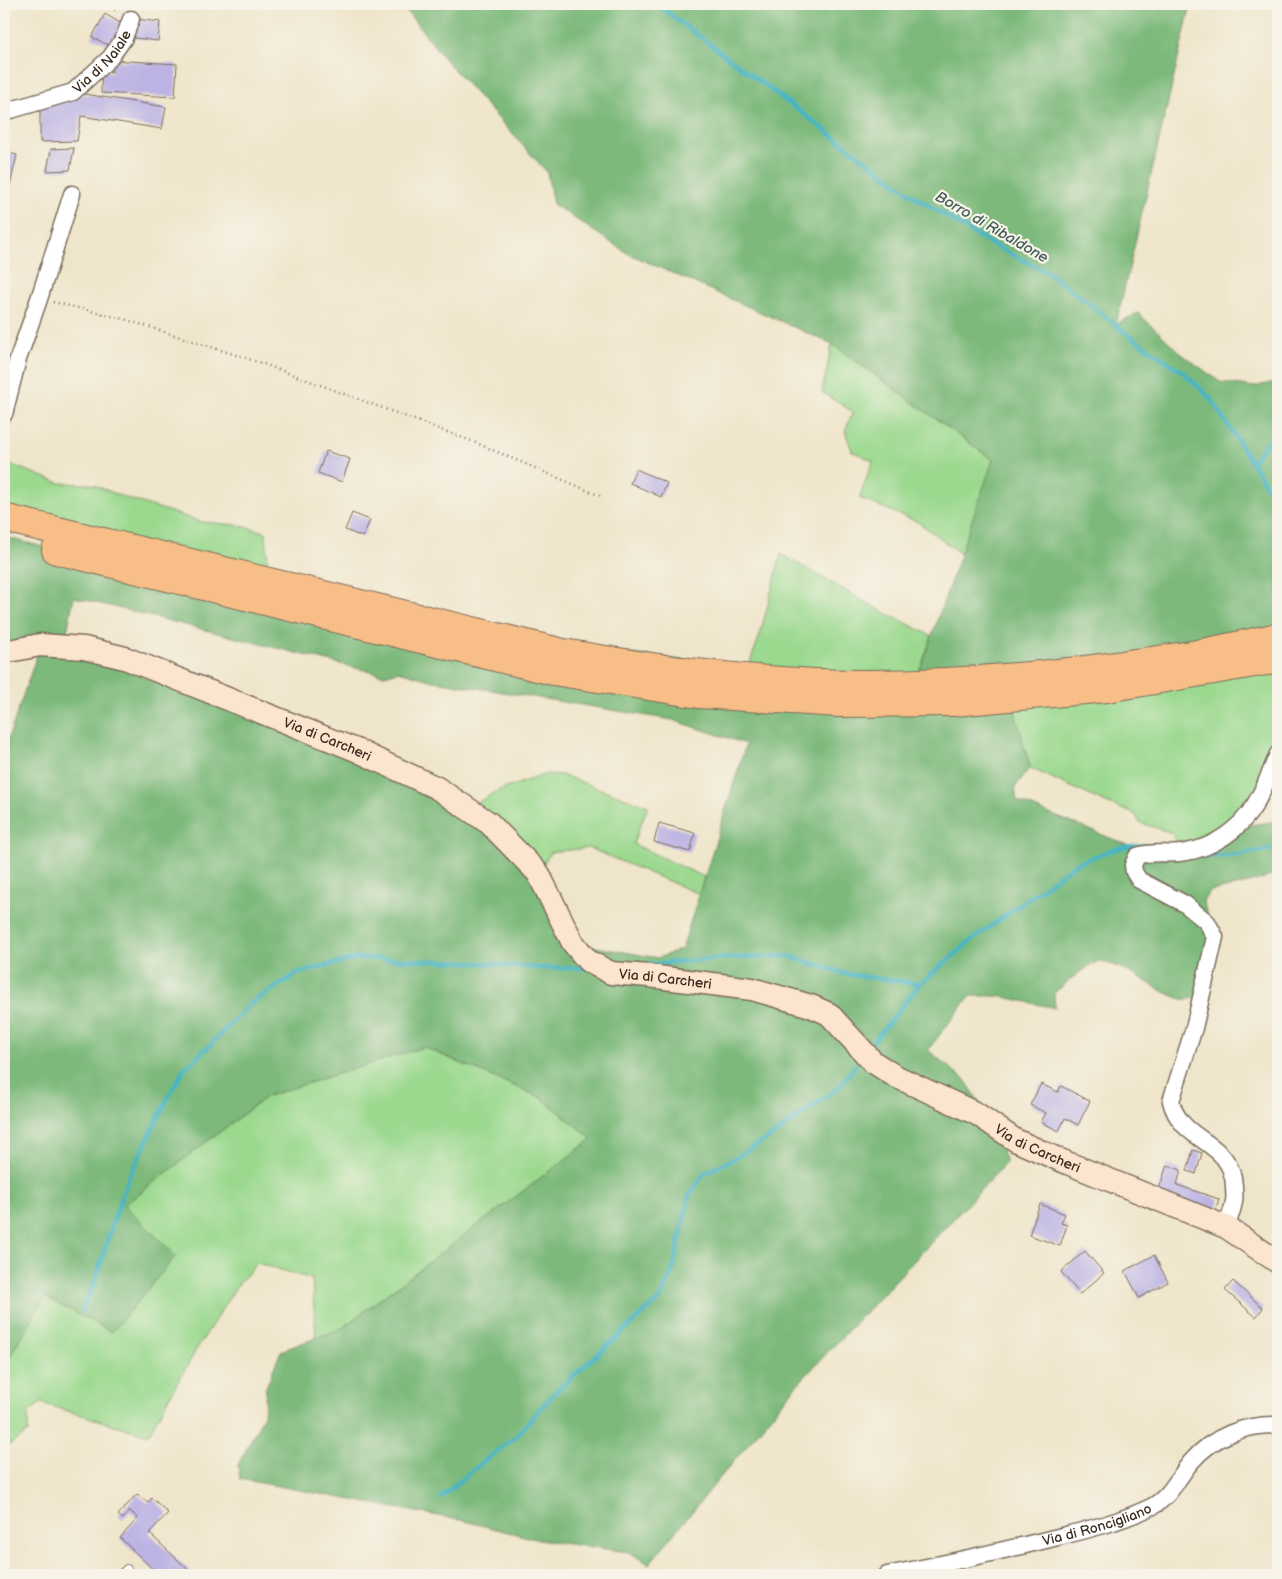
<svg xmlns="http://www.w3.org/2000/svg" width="1282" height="1579" viewBox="0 0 1282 1579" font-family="'Balsamiq Sans',sans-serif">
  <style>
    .green { fill: #9bd98f; stroke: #6b8256 }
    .forest { fill: #7cb97a; stroke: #5c724c; fill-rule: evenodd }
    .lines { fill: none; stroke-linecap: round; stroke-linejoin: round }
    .stream { stroke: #48b5c3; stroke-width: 4.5 }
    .building { fill: #bcb3e4 }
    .lane-casing { stroke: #7a6b5a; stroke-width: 10 }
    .street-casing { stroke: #7a6b5a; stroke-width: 19 }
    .secondary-casing { stroke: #7a6b5a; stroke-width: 25 }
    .highway-casing { stroke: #7a6b5a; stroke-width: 30 }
    .path { stroke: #7a6b5a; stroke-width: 2.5; stroke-dasharray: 1 4; stroke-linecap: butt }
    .lane { stroke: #fff; stroke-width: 8 }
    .street { stroke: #fff; stroke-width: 16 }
    .secondary { stroke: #fce5cf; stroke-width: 22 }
    .highway { stroke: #f7be88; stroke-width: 28 }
    .labels { text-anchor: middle; stroke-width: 4.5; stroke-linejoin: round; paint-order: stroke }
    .street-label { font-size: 14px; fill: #3b2a1e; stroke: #f7f3e8 }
    .water-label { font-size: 15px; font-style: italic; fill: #405b58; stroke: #f7f3e8 }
  </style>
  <rect width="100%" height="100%" fill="#f7f3e8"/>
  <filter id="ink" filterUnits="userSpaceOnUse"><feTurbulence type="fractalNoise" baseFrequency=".02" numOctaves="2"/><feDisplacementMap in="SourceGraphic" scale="10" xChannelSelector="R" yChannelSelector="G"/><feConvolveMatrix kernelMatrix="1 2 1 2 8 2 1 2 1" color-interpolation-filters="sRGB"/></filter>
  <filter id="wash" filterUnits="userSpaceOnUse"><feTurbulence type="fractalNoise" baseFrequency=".0096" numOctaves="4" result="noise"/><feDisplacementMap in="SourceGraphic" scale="20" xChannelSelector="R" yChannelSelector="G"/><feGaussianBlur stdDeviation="1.12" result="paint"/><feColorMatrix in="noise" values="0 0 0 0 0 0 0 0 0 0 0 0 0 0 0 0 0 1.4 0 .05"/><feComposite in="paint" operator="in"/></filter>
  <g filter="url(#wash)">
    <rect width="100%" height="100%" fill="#efe5ca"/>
    <!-- green -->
    <path class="green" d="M 832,344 L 993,460 L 961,554 L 918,522 L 859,498 L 873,461 L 852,451 L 845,431 L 853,412 L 822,392 Z
      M 4,462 L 60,483 L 91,484 L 126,498 L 202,522 L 237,525 L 266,532 L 269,582 L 4,518 Z
      M 781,554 L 876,608 L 932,636 L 922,665 L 912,683 L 744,678 L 760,635 Z
      M 1278,659 L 1278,754 L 1237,827 L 1177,854 L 1173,833 L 1140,823 L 1135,814 L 1106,803 L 1030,768 L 1011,697 Z
      M 546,774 L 562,775 L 648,806 L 633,844 L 704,877 L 699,894 L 589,848 L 551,852 L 538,873 L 467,809 L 497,791 Z
      M 423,1047 L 542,1098 L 592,1139 L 342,1328 L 316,1338 L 312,1279 L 257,1263 L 236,1287 L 196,1350 L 148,1435 L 41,1403 L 28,1413 L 28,1432 L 4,1449 L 4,1366 L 45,1297 L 112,1332 L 124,1205 L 267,1096 Z"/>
    <!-- forest -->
    <path class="forest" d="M 401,4 L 1191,4 L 1116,324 L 1138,313 L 1183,355 L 1220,382 L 1254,387 L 1278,381 L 1278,493 L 1276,495 L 1278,499 L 1278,637 L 912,683 L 922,664 L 993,460 L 832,344 L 627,253 L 553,204 L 547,172 L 447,62 Z
      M 4,537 L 353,623 L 1011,697 L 1030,768 L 1015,787 L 1017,801 L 1148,853 L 1177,854 L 1237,827 L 1278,821 L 1278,874 L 1241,885 L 1210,891 L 1203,901 L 1215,937 L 1201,997 C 1196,998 1188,1000 1182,999 C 1157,993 1117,957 1095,963 C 1085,966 1063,986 1054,993 L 1055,1008 L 1000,996 L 970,996 L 928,1050 L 966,1081 L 994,1126 L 1006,1163 L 795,1387 L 649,1564 L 629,1552 L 539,1540 L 465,1521 L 240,1479 L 238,1465 L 264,1415 L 266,1387 L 281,1351 L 342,1328 L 592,1139 L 542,1098 L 424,1047 L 267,1096 L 124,1205 L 176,1256 L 112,1332 L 45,1297 L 4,1366 L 4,751 L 40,646 L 4,652 ZM 74,597 L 384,675 L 399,671 L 429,680 L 673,720 L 746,744 L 682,949 L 658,958 L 573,943 L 538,873 L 437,788 L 64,647 Z"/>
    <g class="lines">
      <!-- stream -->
      <path class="stream" d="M 656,4 L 912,195 L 989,243 L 1047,272 L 1090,304 L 1127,334 L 1184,373 L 1211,399 L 1266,485 L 1278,507
        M 1251,463 L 1278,428
        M 1196,856 L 1231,856 L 1278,848
        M 640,965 L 728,958 L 789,956 L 846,974 L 920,984
        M 873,1042 L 920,984 L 968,943 L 1075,864 L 1114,849 L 1133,846 L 1154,845
        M 82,1310 L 96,1279 L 113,1222 L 128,1179 L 170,1094 L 184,1069 L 210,1045 L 250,1004 L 298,973 L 357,958 L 465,962 L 539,968 L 583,968
        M 441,1497 L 478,1466 L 515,1437 L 556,1391 L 660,1299 L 673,1270 L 689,1195 L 705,1173 L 735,1158 L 777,1133 L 839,1087 L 856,1065"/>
    </g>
    <g id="blocks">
      <!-- building -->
      <path class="building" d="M 105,14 L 122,24 L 110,46 L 92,37 Z
        M 136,19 L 160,22 L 158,41 L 134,38 Z
        M 112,60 L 177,64 L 175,97 L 101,93 L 102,71 L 112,72 Z
        M 84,94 L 166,107 L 162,129 L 81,116 L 77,141 L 40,142 L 40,105 L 63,103 Z
        M 74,148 L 70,170 L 47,171 L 51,149 Z
        M 4,152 L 17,155 L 10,185 L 4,184 Z
        M 326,451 L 350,459 L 342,482 L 318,473 Z
        M 636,469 L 667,483 L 661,497 L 630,483 Z
        M 352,513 L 370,520 L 363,537 L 345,530 Z
        M 659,823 L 695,833 L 690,852 L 654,842 Z
        M 1041,1084 L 1058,1092 L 1061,1086 L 1090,1101 L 1078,1125 L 1065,1118 L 1059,1131 L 1041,1122 L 1046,1113 L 1030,1105 Z
        M 1193,1150 L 1202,1153 L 1196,1174 L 1187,1171 Z
        M 1167,1165 L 1181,1170 L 1177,1185 L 1219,1199 L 1215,1213 L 1157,1195 Z
        M 1040,1204 L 1065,1214 L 1061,1223 L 1067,1225 L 1060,1246 L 1029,1235 Z
        M 1085,1251 L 1104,1273 L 1080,1294 L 1061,1272 Z
        M 1154,1255 L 1168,1282 L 1139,1298 L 1125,1271 Z
        M 1233,1281 L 1263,1308 L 1256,1317 L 1225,1290 Z
        M 137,1494 L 148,1503 L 152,1498 L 168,1513 L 149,1533 L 193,1574 L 192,1575 L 159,1575 L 120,1538 L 138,1518 L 130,1511 L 123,1519 L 118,1515 Z"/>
    </g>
  </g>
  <g filter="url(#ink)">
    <use href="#blocks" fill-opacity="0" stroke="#7a6b5a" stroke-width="1"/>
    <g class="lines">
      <!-- lane casing -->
      <g class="lane-casing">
        <path id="lane" d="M 120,1575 L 127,1569"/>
      </g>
      <!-- street casing -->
      <g class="street-casing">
        <g id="street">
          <path id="s1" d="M 4,112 L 73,92 L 110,58 L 124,38 L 131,19"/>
          <path d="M 4,414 L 18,359 L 39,299 L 72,194"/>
          <path d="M 1226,1227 C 1229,1219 1233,1210 1234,1201 C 1235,1196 1234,1191 1234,1186 C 1232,1139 1181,1144 1171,1101 L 1194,1028 L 1215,937 L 1207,922 L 1185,904 L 1139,880 L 1134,872 L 1133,865 L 1137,856 C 1155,850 1168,856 1186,852 C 1213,848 1240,829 1254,806 C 1264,790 1271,771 1278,754"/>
          <path id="s2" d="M 887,1575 C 940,1565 993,1553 1046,1540 C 1082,1531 1118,1523 1151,1507 C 1170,1498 1178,1477 1191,1462 C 1213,1436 1245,1424 1278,1425"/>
        </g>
      </g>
      <!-- secondary casing -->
      <g class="secondary-casing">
        <g id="secondary">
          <path id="s3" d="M 4,652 L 40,645 L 84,648 L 125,658 L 356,750 L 437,788 L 489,823 L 538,873 L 573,943 L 588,961 L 611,973 L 649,976 L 752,989 L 811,1006 L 829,1014 L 873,1062 L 895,1076 L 977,1114 L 1015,1140 L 1060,1160 L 1226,1227 L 1278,1262"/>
        </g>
      </g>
      <!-- highway casing -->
      <g class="highway-casing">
        <path id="highway" d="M 4,518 L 564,653 C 648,668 731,679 816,683 C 918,687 1021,679 1122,665 C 1147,661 1172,659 1197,654 C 1224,649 1251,643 1278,637
          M 56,550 L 553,671 L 699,694 L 839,703 L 954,702 L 1107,688 L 1278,659"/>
      </g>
      <!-- path -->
      <path class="path" d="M 106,4 L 117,11
        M 53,302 L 124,319 L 261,363 L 474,442 L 603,497"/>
      <!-- lane -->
      <use href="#lane" class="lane"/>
      <!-- street -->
      <use href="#street" class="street"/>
      <!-- secondary -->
      <use href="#secondary" class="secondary"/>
      <!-- highway -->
      <use href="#highway" class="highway"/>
    </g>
  </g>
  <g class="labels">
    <!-- street labels -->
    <g class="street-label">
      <text dy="5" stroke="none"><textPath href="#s1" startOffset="114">Via di Naiale</textPath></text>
      <text dy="5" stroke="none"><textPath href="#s3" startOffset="341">Via di Carcheri</textPath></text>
      <text dy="5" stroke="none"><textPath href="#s3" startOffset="776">Via di Carcheri</textPath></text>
      <text dy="5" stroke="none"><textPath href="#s3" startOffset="1196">Via di Carcheri</textPath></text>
      <text dy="5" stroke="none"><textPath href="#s2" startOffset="216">Via di Roncigliano</textPath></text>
    </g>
    <!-- water labels -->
    <g class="water-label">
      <text transform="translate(992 227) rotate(30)" y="5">Borro di Ribaldone</text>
    </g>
  </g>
  <!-- margin -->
  <rect width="1282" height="1579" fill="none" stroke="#f7f3e8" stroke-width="20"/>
</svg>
